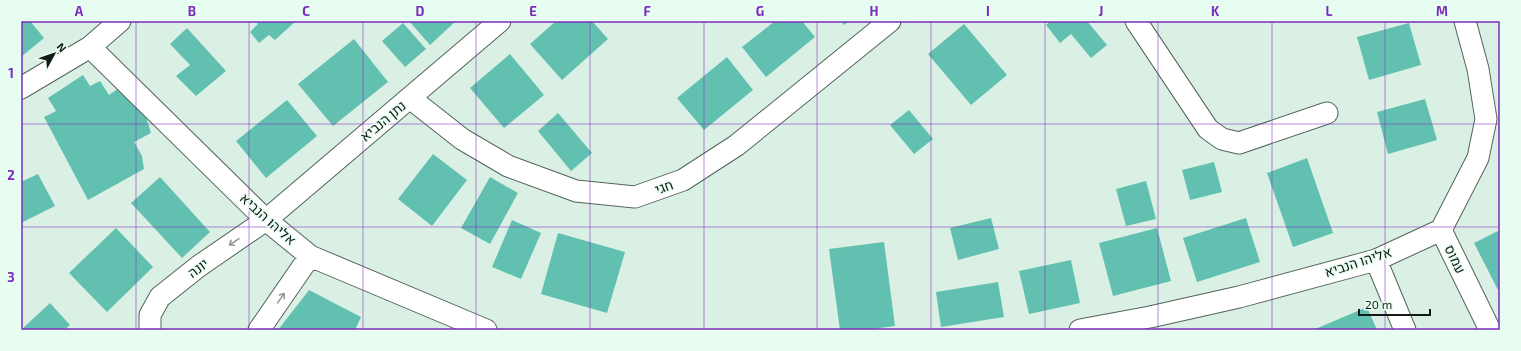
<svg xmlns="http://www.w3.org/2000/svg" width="1521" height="351" viewBox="0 0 1521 351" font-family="'Exo 2',Heebo,sans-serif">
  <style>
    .building { fill: #62c0b1 }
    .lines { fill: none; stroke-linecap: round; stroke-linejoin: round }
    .street-casing { stroke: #53645a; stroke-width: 23 }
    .street { stroke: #fff; stroke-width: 21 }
    .oneway { stroke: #959897 }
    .grid { fill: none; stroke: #7b2cbf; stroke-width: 1; stroke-opacity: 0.55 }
    .labels { text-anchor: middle; stroke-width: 3; stroke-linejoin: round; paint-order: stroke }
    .street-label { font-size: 14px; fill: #141b17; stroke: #e8fdf1 }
    .neatline { fill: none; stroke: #7b2cbf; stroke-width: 1.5 }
    .grid-label { font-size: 13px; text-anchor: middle; font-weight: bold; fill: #7b2cbf }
  </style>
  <rect width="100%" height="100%" fill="#dbf0e4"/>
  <!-- building -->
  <path class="building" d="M 21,21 L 30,21 L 44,38 L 21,57 Z
    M 255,21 L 296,21 L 275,40 L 269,35 L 259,43 L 250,32 L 258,24 Z
    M 409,21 L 456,21 L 430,45 Z
    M 556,21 L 592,21 L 608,39 L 562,80 L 530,44 Z
    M 775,21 L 802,21 L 815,37 L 766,77 L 742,47 Z
    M 841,21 L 849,21 L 844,25 Z
    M 1051,21 L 1087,21 L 1107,45 L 1091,58 L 1071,34 L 1060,43 L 1046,25 Z
    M 403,23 L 426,49 L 405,67 L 382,41 Z
    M 1409,23 L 1421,65 L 1369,80 L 1357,37 Z
    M 964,24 L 1007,75 L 971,105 L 928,54 Z
    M 187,28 L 226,71 L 196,96 L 176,76 L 190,65 L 170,44 Z
    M 354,39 L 388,82 L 333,126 L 298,84 Z
    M 510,54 L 544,95 L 504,128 L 470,88 Z
    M 727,57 L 753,90 L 704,130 L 677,98 Z
    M 83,75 L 90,86 L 100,81 L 109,95 L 119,88 L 146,117 L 151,133 L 134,142 L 142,156 L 144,169 L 88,200 L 44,117 L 56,111 L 48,98 Z
    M 1425,99 L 1437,140 L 1388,154 L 1377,112 Z
    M 287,100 L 317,136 L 266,178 L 236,141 Z
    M 909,110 L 933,139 L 914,154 L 890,125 Z
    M 558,113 L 592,153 L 571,171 L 538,131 Z
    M 433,154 L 467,180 L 432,226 L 398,199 Z
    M 1307,158 L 1333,233 L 1293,247 L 1267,173 Z
    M 1214,162 L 1222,192 L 1190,200 L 1182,170 Z
    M 38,174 L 55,206 L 21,223 L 21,177 L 23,181 Z
    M 160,177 L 210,232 L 182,258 L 131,203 Z
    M 490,177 L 518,193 L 490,244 L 461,228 Z
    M 1146,181 L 1156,219 L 1126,226 L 1116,189 Z
    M 991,218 L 999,249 L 958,260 L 950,228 Z
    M 1246,218 L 1260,262 L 1197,282 L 1183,238 Z
    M 512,220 L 541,233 L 521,279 L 492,267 Z
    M 116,228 L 153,267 L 107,312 L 69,273 Z
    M 1157,228 L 1171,281 L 1113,296 L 1099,243 Z
    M 1500,230 L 1500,289 L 1498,290 L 1474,243 Z
    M 558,233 L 625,252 L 607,313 L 541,294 Z
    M 884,242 L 895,326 L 864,330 L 840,330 L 829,249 Z
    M 1071,260 L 1080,303 L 1029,314 L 1019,271 Z
    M 998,282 L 1004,317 L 941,327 L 936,292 Z
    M 309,290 L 361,317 L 355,330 L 278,330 Z
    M 50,303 L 70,325 L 64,330 L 21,330 Z
    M 1367,307 L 1377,330 L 1313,330 Z"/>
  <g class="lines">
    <!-- street casing -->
    <g class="street-casing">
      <path id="street" d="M 1136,21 L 1208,129 L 1222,139 L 1239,143 L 1327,113
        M 90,47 L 266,220 L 310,256 L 486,330
        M 21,88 L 90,47 L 120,21
        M 410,98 L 462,139 L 508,166 L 576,191 L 635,197 L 683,180 L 737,145 L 890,21
        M 1441,230 L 1490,330
        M 1376,260 L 1405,330
        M 150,330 L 150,315 L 160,297 L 199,266 L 266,220 L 500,21
        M 259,330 L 310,256
        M 1080,330 L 1150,317 L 1239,297 L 1376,260 L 1441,230 L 1478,158 L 1486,119 L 1478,69 L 1465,21"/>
    </g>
    <!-- street -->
    <use href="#street" class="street"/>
  </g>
  <!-- one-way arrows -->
  <defs><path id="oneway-shaft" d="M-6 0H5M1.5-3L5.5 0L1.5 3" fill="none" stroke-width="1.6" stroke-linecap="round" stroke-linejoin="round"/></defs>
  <g class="oneway">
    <use href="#oneway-shaft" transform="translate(234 242) rotate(146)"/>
    <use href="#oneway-shaft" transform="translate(281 298) rotate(-55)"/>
  </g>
  <!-- grid -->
  <path class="grid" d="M 136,21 L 136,330M 249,21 L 249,330M 363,21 L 363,330M 476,21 L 476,330M 590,21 L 590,330M 704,21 L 704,330M 817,21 L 817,330M 931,21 L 931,330M 1045,21 L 1045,330M 1158,21 L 1158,330M 1272,21 L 1272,330M 1385,21 L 1385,330M 21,124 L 1500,124M 21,227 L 1500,227"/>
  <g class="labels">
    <!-- street labels -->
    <g class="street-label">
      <text transform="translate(383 121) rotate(-40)" y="5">נתן הנביא</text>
      <text transform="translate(664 187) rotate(-20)" y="5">חגי</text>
      <text transform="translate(268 219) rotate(42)" y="5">אליהו הנביא</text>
      <text transform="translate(1455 259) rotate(64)" y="5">עמוס</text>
      <text transform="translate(1358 262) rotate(-18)" y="5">אליהו הנביא</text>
      <text transform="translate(198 268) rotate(-37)" y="5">יונה</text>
    </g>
  </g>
  <!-- border -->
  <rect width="1521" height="351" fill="none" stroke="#e8fdf1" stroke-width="44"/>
  <!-- north arrow -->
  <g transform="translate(54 54) rotate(50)" stroke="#e8fdf1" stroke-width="3" paint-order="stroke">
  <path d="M0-3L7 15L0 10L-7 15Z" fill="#141b17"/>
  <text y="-6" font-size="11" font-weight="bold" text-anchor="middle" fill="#141b17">N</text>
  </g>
  <!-- scale -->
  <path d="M1359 309v6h71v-6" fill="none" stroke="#141b17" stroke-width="2"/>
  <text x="1365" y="309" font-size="12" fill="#141b17" stroke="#e8fdf1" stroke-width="3" paint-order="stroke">20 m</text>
  <rect x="22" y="22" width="1477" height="307" class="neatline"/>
  <g class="grid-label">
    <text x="79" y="16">A</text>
    <text x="192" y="16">B</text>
    <text x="306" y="16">C</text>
    <text x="420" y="16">D</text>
    <text x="533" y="16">E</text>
    <text x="647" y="16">F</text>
    <text x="760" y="16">G</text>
    <text x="874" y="16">H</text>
    <text x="988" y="16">I</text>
    <text x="1101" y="16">J</text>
    <text x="1215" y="16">K</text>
    <text x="1329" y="16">L</text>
    <text x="1442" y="16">M</text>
    <text x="11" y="78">1</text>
    <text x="11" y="180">2</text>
    <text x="11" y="282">3</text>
  </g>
</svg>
